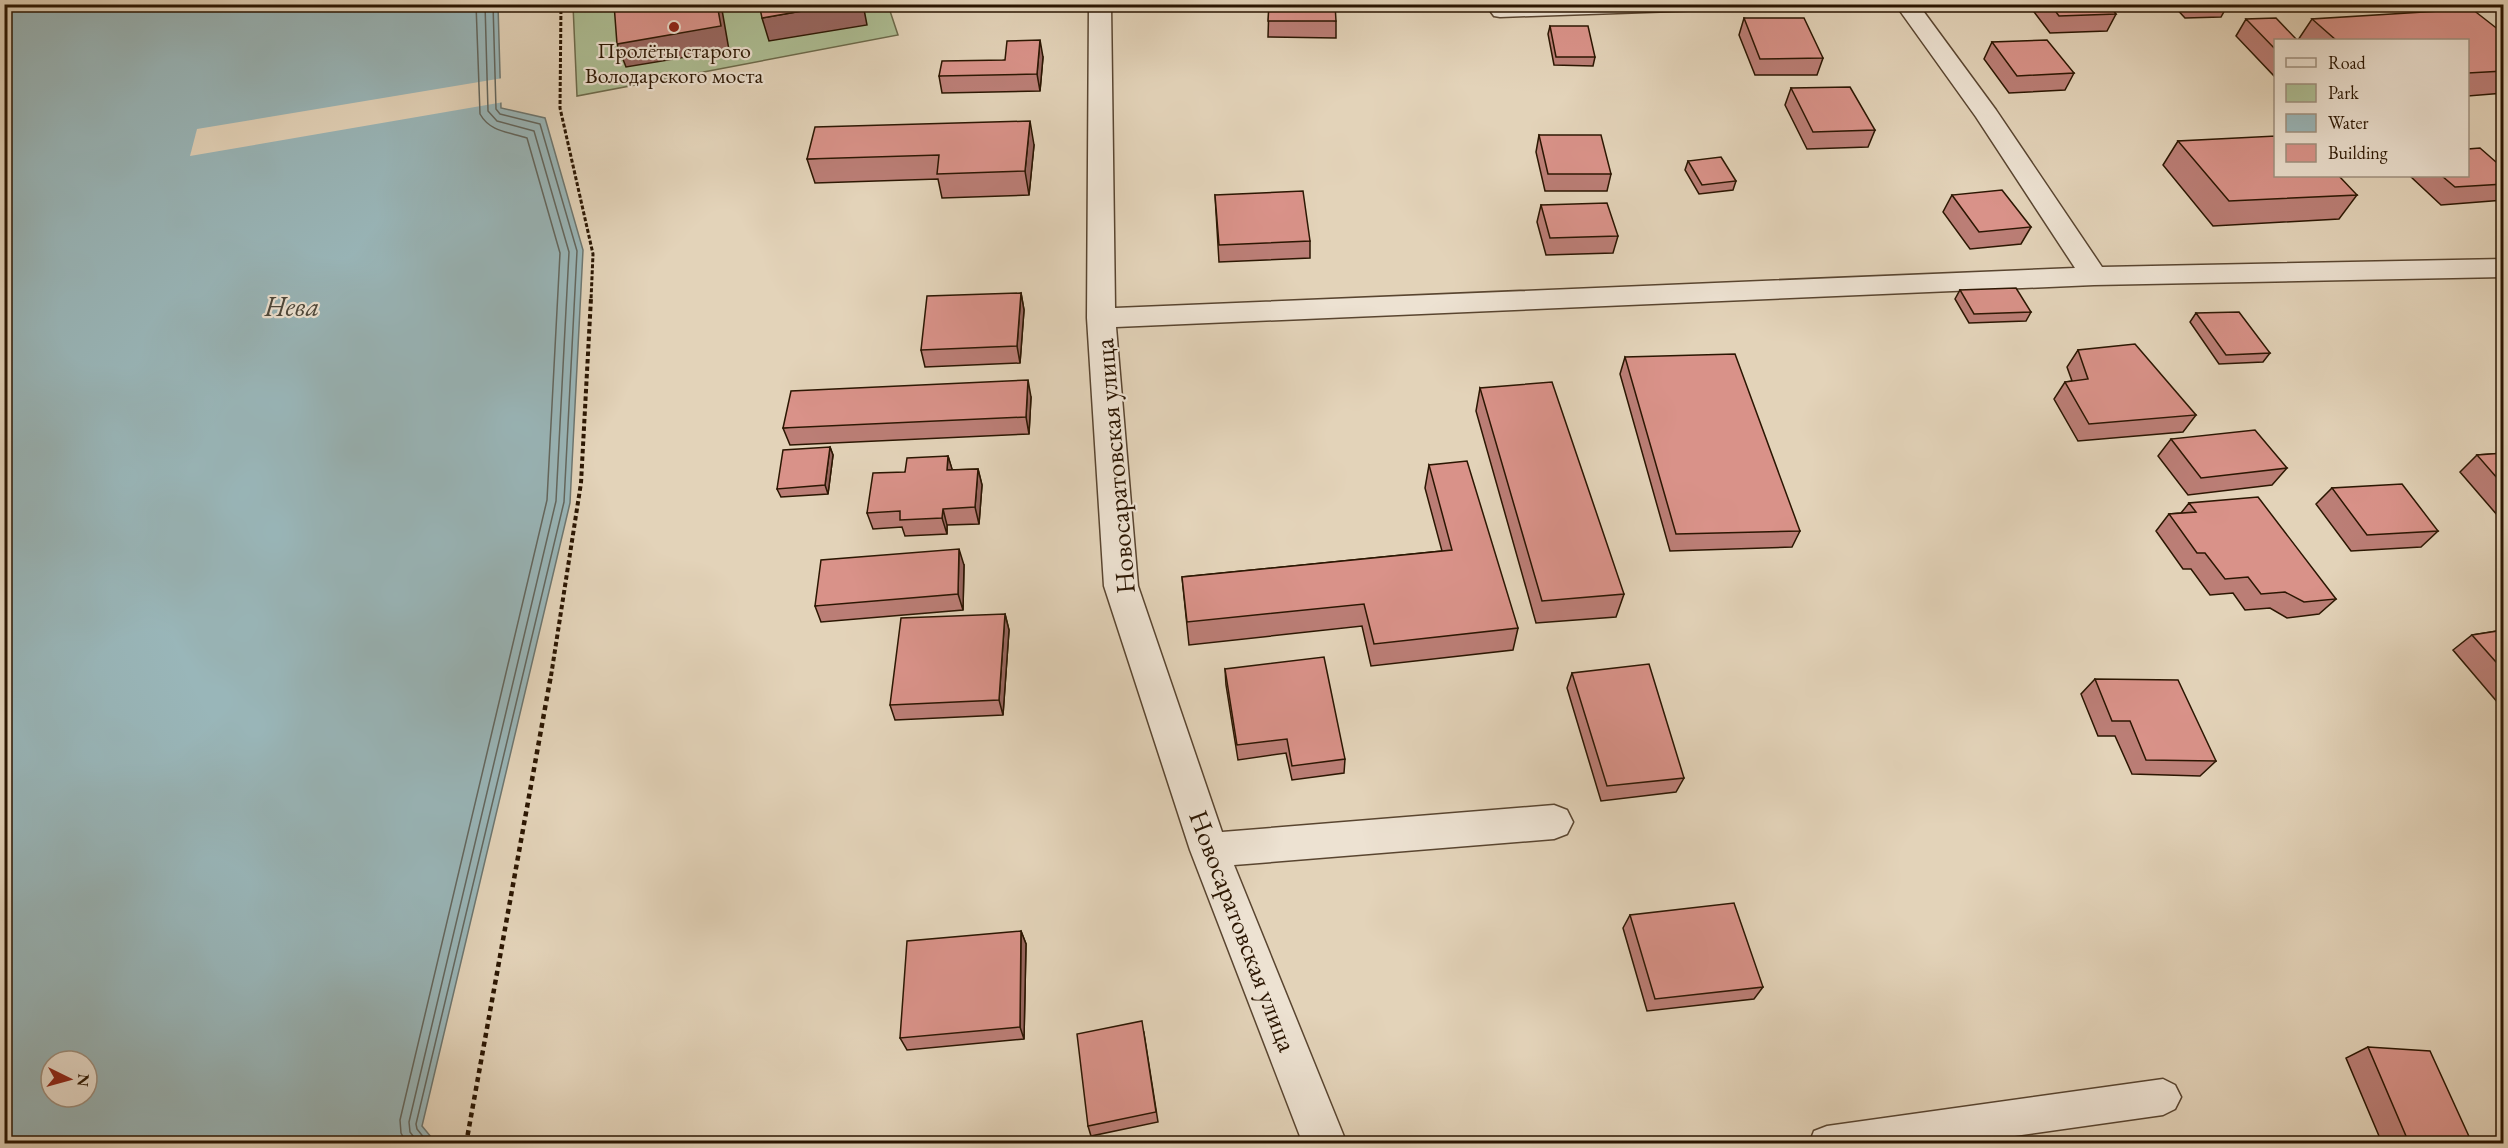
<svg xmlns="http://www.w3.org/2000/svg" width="2508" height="1148" viewBox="0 0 2508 1148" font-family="'EB Garamond',serif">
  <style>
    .green { fill: #adbe94; stroke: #6c6a4b; stroke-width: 1.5 }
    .water { fill: #99b6b9; stroke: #6d7670; stroke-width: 1.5; fill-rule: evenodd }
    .pier { fill: #e3d3b9 }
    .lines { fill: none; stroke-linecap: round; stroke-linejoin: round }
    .shore { stroke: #62665e; stroke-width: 1.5 }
    .lane-casing { stroke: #594530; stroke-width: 3 }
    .street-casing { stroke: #594530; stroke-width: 3 }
    .path-far2 { stroke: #2b1602; stroke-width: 3; stroke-dasharray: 4 2; stroke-linecap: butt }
    .path-far1 { stroke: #2b1602; stroke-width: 4; stroke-dasharray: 4.5 3; stroke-linecap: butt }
    .path { stroke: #2b1602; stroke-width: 4.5; stroke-dasharray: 5 4; stroke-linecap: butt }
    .lane { fill: #ede2d2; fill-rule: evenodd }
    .street { fill: #ede2d2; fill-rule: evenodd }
    .wall { fill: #bb7e76; stroke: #2b1602; stroke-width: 1.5 }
    .shaded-wall { fill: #986660; stroke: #2b1602; stroke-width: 1.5 }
    .building { fill: #d99289; stroke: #2b1602; stroke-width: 1.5 }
    .poi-dot { fill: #8f2418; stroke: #ede2d2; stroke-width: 2 }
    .labels { text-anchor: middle; stroke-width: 4.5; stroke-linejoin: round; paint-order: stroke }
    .far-poi-label { font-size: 22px; fill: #2b1602; stroke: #ede2d2 }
    .street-label { font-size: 27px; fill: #2b1602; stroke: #ede2d2 }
    .water-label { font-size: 28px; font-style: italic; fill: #4c4639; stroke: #ede2d2 }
  </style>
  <rect width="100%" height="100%" fill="#e3d3b9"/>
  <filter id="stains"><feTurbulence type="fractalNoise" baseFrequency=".00333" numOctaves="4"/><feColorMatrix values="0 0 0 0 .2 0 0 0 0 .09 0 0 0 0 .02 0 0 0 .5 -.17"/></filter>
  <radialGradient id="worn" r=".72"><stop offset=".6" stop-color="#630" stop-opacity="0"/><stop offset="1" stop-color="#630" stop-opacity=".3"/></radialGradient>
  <!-- green -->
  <path class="green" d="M 573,5 L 888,5 L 898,35 L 577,96 Z"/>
  <!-- water -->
  <path class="water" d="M 5,5 L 498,5 L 501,108 L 545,118 L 583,250 L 570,503 L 422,1126 L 436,1143 L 5,1144 ZM 51,1061 L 87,1061 L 87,1097 L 51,1097 Z"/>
  <!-- pier -->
  <path class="pier" d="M 503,78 L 504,102 L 190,156 L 197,129 Z"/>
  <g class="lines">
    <!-- shore -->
    <path class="shore" d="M 407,1144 L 401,1133 L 400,1120 L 547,500 L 560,253 L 527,138 C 509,132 490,132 480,114 L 476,4
      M 419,1144 L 410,1132 L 409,1122 L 556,501 L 569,252 L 534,131 L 497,121 L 488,111 L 485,4
      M 429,1144 L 417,1129 L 416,1124 L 564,502 L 577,251 L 540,124 L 500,114 L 496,109 L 493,4"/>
    <!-- lane casing -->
    <g class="lane-casing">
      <path id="lane" d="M 1559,4 L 1741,4 L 1732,9 L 1500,17 L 1494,16 L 1491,12 L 1494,8 L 1500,7 Z
        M 2163,1079 L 2175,1085 L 2181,1097 L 2175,1109 L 2163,1115 L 1958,1144 L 1809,1144 L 1814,1131 L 1827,1126 Z"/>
    </g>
    <!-- street casing -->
    <g class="street-casing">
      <path id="street" d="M 1089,4 L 1111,4 L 1115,308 L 2075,268 L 1976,117 L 1895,4 L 1918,4 L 1996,110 L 2102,267 L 2504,259 L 2504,277 L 2094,285 L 1116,327 L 1138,586 L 1222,832 L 1554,805 L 1567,810 L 1573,822 L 1567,834 L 1554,839 L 1234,865 L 1347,1144 L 1303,1144 L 1190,850 L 1104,586 L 1087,318 Z"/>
    </g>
    <!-- path-far2 -->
    <path class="path-far2" d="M 561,4 L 560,108 L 593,254 L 591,300"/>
    <!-- path-far1 -->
    <path class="path-far1" d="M 551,676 L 581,483 L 591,298"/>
    <!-- path -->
    <path class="path" d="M 466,1144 L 551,675"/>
    <!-- lane -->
    <use href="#lane" class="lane"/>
    <!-- street -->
    <use href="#street" class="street"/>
  </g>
  <!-- wall -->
  <path class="wall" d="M 1269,4 L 1336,21 L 1336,38 L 1268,37 Z
    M 2028,4 L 2108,4 L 2116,14 L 2107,31 L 2050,33 Z
    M 2172,4 L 2223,4 L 2226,8 L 2221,17 L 2185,18 Z
    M 2320,4 L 2378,4 L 2322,7 Z
    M 1744,18 L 1823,58 L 1817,75 L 1755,75 L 1739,35 Z
    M 2246,19 L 2276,40 L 2276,78 L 2236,36 Z
    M 2312,19 L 2504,34 L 2504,93 L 2468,96 L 2468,40 L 2298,40 Z
    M 1550,26 L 1595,57 L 1593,66 L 1554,65 L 1548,34 Z
    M 1992,42 L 2074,73 L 2065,90 L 2009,93 L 1984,59 Z
    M 1043,57 L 1040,91 L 942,93 L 939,76 L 1005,60 Z
    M 1791,88 L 1875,130 L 1868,147 L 1807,149 L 1785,105 Z
    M 1539,135 L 1611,174 L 1607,191 L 1545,191 L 1536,152 Z
    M 2178,141 L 2357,195 L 2339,219 L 2213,226 L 2163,165 Z
    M 1034,145 L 1029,195 L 942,198 L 938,179 L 815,183 L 807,159 Z
    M 1688,161 L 1736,181 L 1733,190 L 1699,194 L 1685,170 Z
    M 2504,169 L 2504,200 L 2441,205 L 2410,176 L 2468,176 Z
    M 1215,195 L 1310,241 L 1310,258 L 1219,262 Z
    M 1952,195 L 2031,227 L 2021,244 L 1970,249 L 1943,212 Z
    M 1541,205 L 1618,236 L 1613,253 L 1546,255 L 1537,222 Z
    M 1960,290 L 2031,312 L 2026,321 L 1969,323 L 1955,299 Z
    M 1021,293 L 1024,310 L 1020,363 L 925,367 L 921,350 Z
    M 2196,313 L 2270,353 L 2263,362 L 2219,364 L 2190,322 Z
    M 2078,350 L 2196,415 L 2183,432 L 2078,441 L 2054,399 L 2065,382 L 2072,381 L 2067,367 Z
    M 1625,357 L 1800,531 L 1792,547 L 1670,551 L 1620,374 Z
    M 1480,388 L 1624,594 L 1616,617 L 1536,623 L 1476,411 Z
    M 1031,397 L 1029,434 L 790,445 L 783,428 Z
    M 2171,439 L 2287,468 L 2272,485 L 2188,495 L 2158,456 Z
    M 830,447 L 833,455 L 828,494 L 781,497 L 777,489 Z
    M 2504,453 L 2504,523 L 2460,472 L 2477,455 Z
    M 948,456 L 952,470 L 978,469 L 982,485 L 979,524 L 947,525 L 947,534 L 905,536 L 902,527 L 873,529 L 867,513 L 905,472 Z
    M 1429,465 L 1518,628 L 1513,650 L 1371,666 L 1362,626 L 1189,645 L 1182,577 L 1442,551 L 1425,488 Z
    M 2332,488 L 2438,531 L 2421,547 L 2351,551 L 2316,504 Z
    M 2189,503 L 2336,599 L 2319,614 L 2287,618 L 2270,608 L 2245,610 L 2233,593 L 2210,595 L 2191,569 L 2183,569 L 2156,531 L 2169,514 L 2181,513 Z
    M 964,565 L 963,610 L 821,622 L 815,606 Z
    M 1005,614 L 1009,630 L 1003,715 L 895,720 L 890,705 Z
    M 2504,630 L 2504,710 L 2453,650 L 2472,635 Z
    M 1225,669 L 1345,759 L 1344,773 L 1292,780 L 1286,753 L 1238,760 L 1226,685 Z
    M 1572,673 L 1684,778 L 1676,792 L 1601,801 L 1567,688 Z
    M 2095,679 L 2216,761 L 2200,776 L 2132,774 L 2115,736 L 2098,736 L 2081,694 Z
    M 1630,915 L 1763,987 L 1754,999 L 1647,1011 L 1623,928 Z
    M 1021,931 L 1026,944 L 1024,1039 L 907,1050 L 900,1038 Z
    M 1144,1033 L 1158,1122 L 1091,1136 L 1088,1126 Z
    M 2368,1047 L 2472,1143 L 2382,1143 L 2346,1058 Z"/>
  <!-- shaded-wall -->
  <path class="shaded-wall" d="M 717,4 L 721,4 L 729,50 L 626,67 L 617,44 Z
    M 842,4 L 863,4 L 867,25 L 769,41 L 762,18 Z
    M 1040,40 L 1043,57 L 1040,91 L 1037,74 Z
    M 1030,121 L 1034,145 L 1029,195 L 1025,171 Z
    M 1021,293 L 1024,310 L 1020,363 L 1017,346 Z
    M 1028,380 L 1031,397 L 1029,434 L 1026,417 Z
    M 830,447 L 833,455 L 828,494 L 825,485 Z
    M 948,456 L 953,472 L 947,470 Z
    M 978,469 L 982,485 L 979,524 L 975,507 Z
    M 943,509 L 947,525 L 947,534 L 942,518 Z
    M 959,549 L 964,565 L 963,610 L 958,594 Z
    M 1005,614 L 1009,630 L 1003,715 L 999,700 Z
    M 1021,931 L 1026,944 L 1024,1039 L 1020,1027 Z"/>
  <!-- building -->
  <path class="building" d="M 614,4 L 717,4 L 721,26 L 617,44 Z
    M 759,4 L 842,4 L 762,18 Z
    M 1269,4 L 1335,4 L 1336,21 L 1268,21 Z
    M 2050,4 L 2108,4 L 2116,14 L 2059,16 Z
    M 2185,4 L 2223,4 L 2226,8 L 2190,10 Z
    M 2472,9 L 2504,34 L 2504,71 L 2468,73 L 2468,40 L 2336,40 L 2312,19 Z
    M 1744,18 L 1804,18 L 1823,58 L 1760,59 Z
    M 2276,18 L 2297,40 L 2276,40 L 2276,50 L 2246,19 Z
    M 1550,26 L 1588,26 L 1595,57 L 1556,57 Z
    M 1040,40 L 1037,74 L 939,76 L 942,61 L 1005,60 L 1007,41 Z
    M 2047,40 L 2074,73 L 2017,76 L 1992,42 Z
    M 1850,87 L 1875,130 L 1813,132 L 1791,88 Z
    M 1030,121 L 1025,171 L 937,174 L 939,155 L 807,159 L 815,127 Z
    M 1539,135 L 1601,135 L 1611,174 L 1548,174 Z
    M 2276,136 L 2276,176 L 2339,176 L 2357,195 L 2229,201 L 2178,141 Z
    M 2480,148 L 2504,169 L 2504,184 L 2455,187 L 2442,176 L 2468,176 L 2468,149 Z
    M 1721,157 L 1736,181 L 1702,185 L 1688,161 Z
    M 2002,190 L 2031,227 L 1979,232 L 1952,195 Z
    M 1303,191 L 1310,241 L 1219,245 L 1215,195 Z
    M 1607,203 L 1618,236 L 1550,238 L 1541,205 Z
    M 2016,288 L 2031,312 L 1974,314 L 1960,290 Z
    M 1021,293 L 1017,346 L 921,350 L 927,296 Z
    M 2239,312 L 2270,353 L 2226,355 L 2196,313 Z
    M 2135,344 L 2196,415 L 2089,424 L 2065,382 L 2088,379 L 2078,350 Z
    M 1735,354 L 1800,531 L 1676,534 L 1625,357 Z
    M 1028,380 L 1026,417 L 783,428 L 791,391 Z
    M 1552,382 L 1624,594 L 1542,601 L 1480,388 Z
    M 2255,430 L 2287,468 L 2201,478 L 2171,439 Z
    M 830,447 L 825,485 L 777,489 L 783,450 Z
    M 2504,453 L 2504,486 L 2477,455 Z
    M 948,456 L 947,470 L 978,469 L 975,507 L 943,509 L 942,518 L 900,520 L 900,511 L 867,513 L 873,473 L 905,472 L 907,458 Z
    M 1467,461 L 1518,628 L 1374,644 L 1364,604 L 1187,622 L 1182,577 L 1452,550 L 1429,465 Z
    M 2402,484 L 2438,531 L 2367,535 L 2332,488 Z
    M 2258,497 L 2336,599 L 2304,602 L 2285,592 L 2261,594 L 2248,577 L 2225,579 L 2205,553 L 2197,553 L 2169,514 L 2196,512 L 2189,503 Z
    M 959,549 L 958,594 L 815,606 L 821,560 Z
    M 1005,614 L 999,700 L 890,705 L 901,618 Z
    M 2504,630 L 2504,671 L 2472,635 Z
    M 1324,657 L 1345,759 L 1292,766 L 1287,739 L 1237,745 L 1225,669 Z
    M 1649,664 L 1684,778 L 1607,786 L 1572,673 Z
    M 2095,679 L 2178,680 L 2216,761 L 2146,760 L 2130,721 L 2112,721 Z
    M 1734,903 L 1763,987 L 1655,999 L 1630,915 Z
    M 1021,931 L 1020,1027 L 900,1038 L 907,941 Z
    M 1142,1021 L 1156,1112 L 1088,1126 L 1077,1034 Z
    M 2368,1047 L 2430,1051 L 2472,1143 L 2409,1143 Z"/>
  <!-- markers -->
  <circle class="poi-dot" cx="674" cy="27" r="6"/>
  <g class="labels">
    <!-- far-poi labels -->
    <g class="far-poi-label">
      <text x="674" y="58">Пролёты старого<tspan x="674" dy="25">Володарского моста</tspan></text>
    </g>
    <!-- street labels -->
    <g class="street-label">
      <text transform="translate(1115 466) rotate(-95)" y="9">Новосаратовская улица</text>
      <text transform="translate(1243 931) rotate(69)" y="9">Новосаратовская улица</text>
    </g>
    <!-- water labels -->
    <g class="water-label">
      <text x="292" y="316">Нева</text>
    </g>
  </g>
  <!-- margin -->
  <rect width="2508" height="1148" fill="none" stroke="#e3d3b9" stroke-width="24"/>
  <rect x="6" y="6" width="2496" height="1136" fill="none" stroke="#2b1602" stroke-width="3"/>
  <rect x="12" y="12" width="2484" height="1124" fill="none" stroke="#2b1602" stroke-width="1.5"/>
  <!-- legend -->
  <rect x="2274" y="39" width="195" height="138" fill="#ede2d2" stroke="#9f907f" stroke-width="1.5"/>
  <rect x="2286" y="58" width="30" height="9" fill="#ede2d2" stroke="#9f907f" stroke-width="1.5"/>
  <text x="2328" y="69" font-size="18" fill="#2b1602">Road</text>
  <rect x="2286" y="84" width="30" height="18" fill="#adbe94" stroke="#9f907f" stroke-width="1.5"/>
  <text x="2328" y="99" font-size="18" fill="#2b1602">Park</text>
  <rect x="2286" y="114" width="30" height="18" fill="#99b6b9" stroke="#9f907f" stroke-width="1.5"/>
  <text x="2328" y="129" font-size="18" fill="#2b1602">Water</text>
  <rect x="2286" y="144" width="30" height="18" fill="#d99289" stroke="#9f907f" stroke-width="1.5"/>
  <text x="2328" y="159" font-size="18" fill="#2b1602">Building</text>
  <!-- north arrow -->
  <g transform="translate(69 1079) rotate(95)"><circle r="28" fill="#ede2d2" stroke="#9f907f" stroke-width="1.5"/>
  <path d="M0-4.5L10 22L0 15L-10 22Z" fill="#8f2418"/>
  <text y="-9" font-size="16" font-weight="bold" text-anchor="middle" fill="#2b1602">N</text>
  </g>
  <rect width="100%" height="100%" filter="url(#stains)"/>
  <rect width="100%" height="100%" fill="url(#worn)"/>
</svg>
